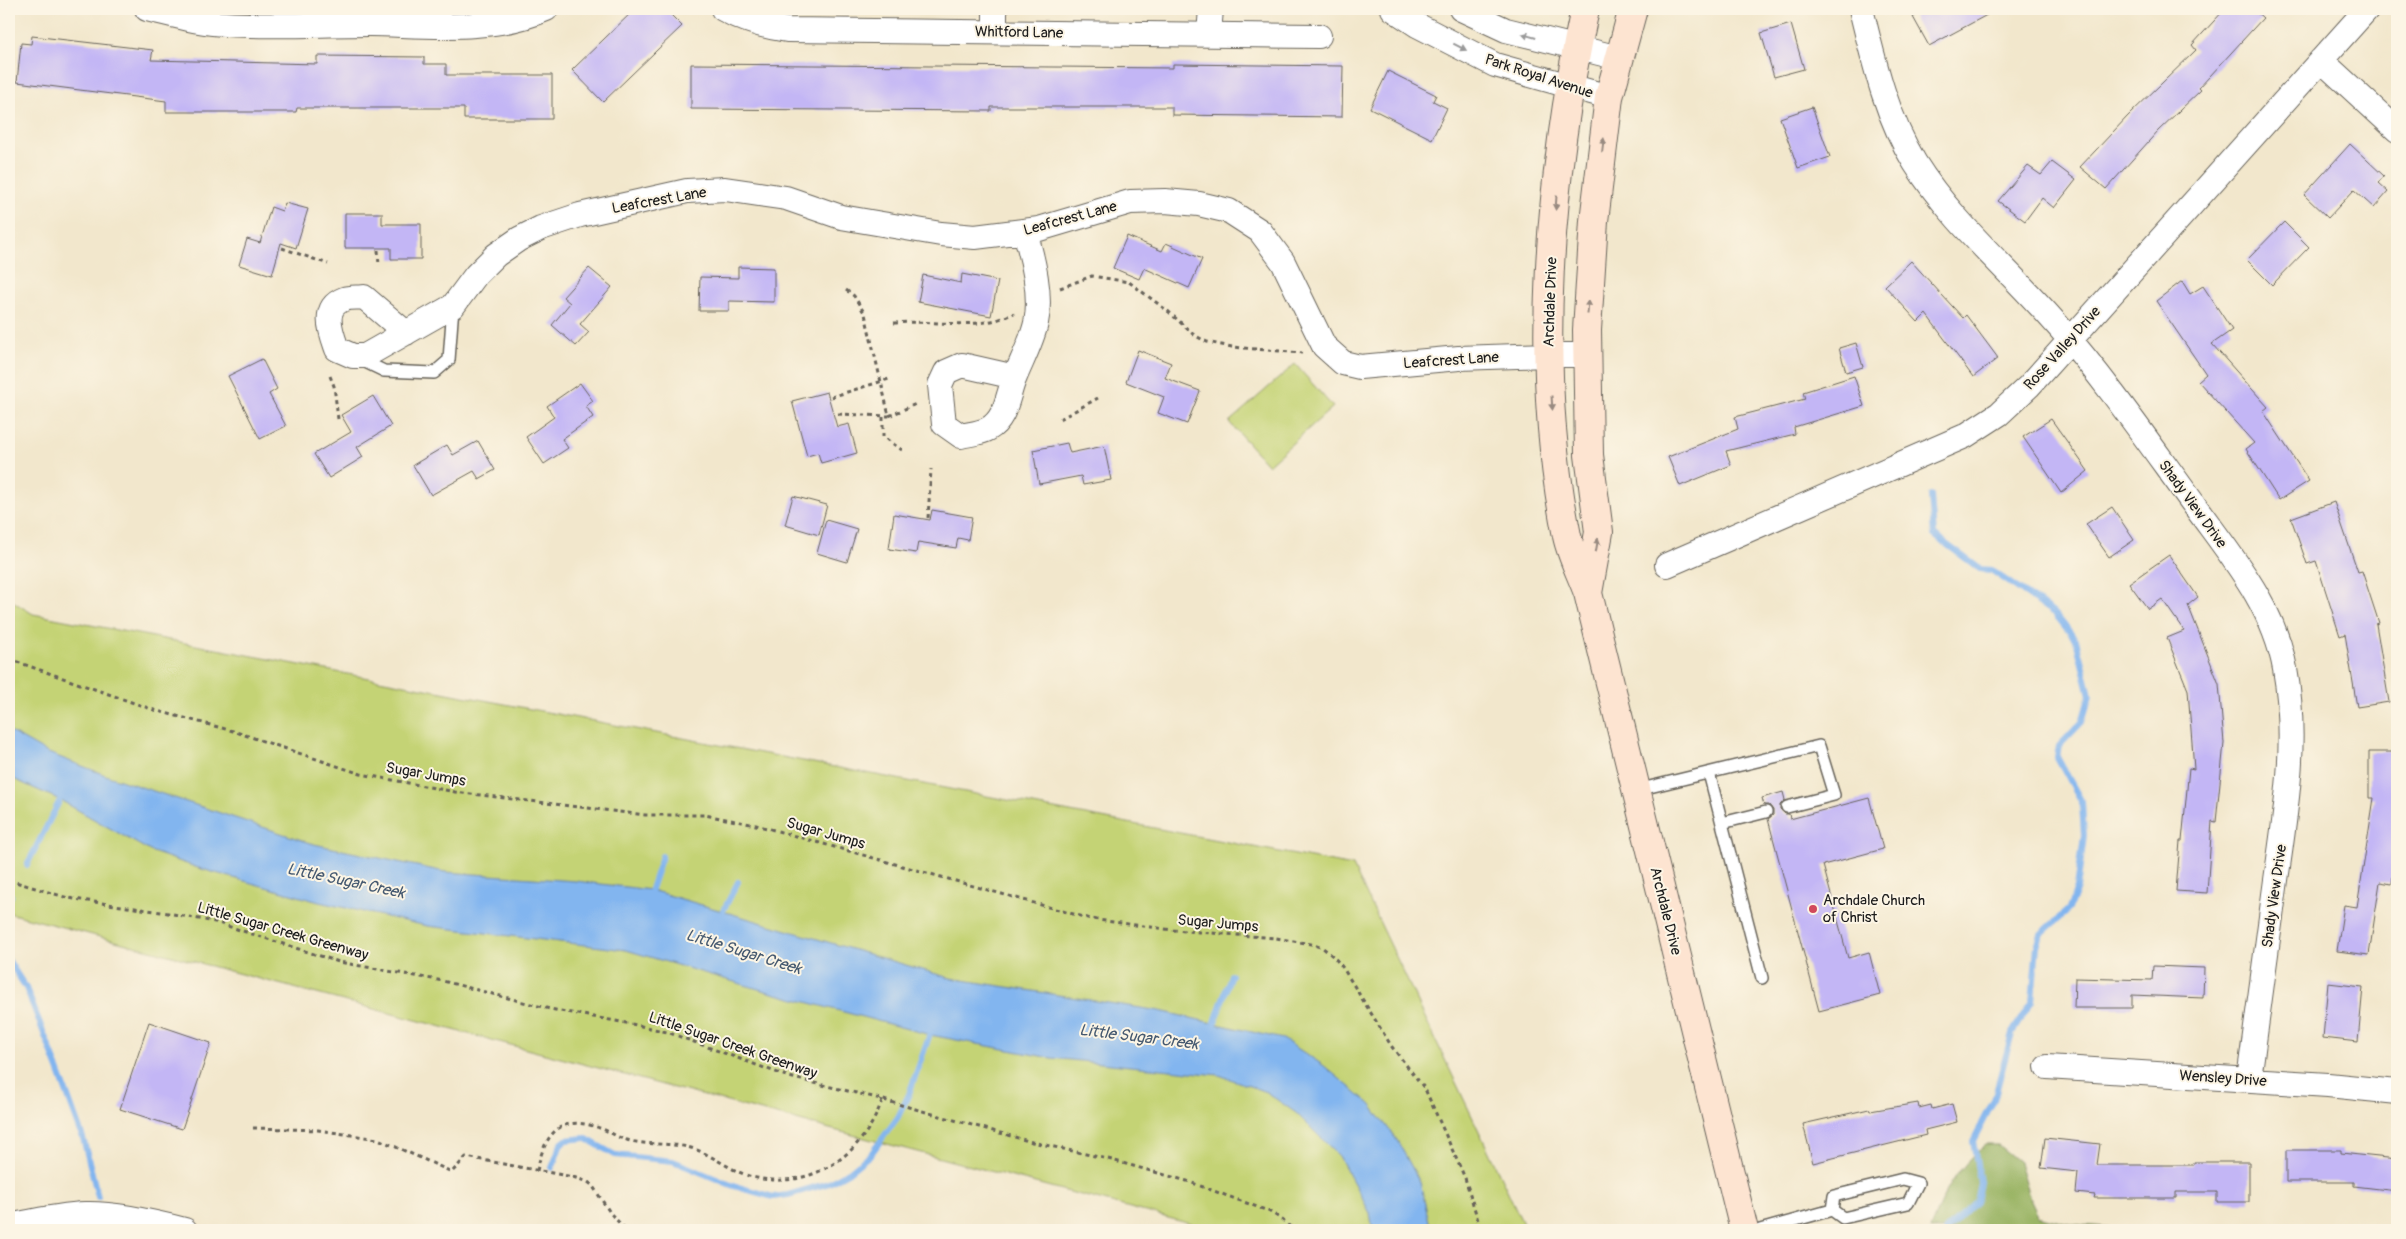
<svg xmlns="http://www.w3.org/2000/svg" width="2406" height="1239" viewBox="0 0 2406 1239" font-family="Pangolin,sans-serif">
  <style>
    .green { fill: #c4d375; stroke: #707848 }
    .forest { fill: #9bb566; stroke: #5c6841 }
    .water { fill: #82b5ef; stroke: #4f6886 }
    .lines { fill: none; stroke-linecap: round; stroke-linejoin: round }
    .stream { stroke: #82b5ef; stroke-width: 6 }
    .building { fill: #c3b6f5 }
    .lane-casing { stroke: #67635a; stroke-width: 14 }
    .street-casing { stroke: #67635a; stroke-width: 26 }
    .secondary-casing { stroke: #67635a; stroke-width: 30 }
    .path { stroke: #67635a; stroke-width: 3; stroke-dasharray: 4 4; stroke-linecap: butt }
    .lane { stroke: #fff; stroke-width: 11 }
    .street { stroke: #fff; stroke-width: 24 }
    .secondary { stroke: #fde4d1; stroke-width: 28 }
    .oneway { fill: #999 }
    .oneway2 { fill: #988a80 }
    .poi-dot { fill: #d1495b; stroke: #fcf5e5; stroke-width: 2 }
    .labels { text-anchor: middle; stroke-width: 4; stroke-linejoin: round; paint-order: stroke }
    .street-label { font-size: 15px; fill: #1c1c1c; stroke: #fcf5e5 }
    .poi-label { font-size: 15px; fill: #1c1c1c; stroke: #fcf5e5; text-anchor: start }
    .water-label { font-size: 16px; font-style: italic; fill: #455970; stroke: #fcf5e5 }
  </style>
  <rect width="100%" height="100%" fill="#fcf5e5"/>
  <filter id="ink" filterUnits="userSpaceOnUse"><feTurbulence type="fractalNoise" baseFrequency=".02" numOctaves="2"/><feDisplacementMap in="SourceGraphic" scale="10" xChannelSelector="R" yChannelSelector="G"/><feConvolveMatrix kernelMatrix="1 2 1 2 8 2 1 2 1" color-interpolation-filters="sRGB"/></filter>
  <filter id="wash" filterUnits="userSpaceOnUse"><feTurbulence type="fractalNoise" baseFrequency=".0096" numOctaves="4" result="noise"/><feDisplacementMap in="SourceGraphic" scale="20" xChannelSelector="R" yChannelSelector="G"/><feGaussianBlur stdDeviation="1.12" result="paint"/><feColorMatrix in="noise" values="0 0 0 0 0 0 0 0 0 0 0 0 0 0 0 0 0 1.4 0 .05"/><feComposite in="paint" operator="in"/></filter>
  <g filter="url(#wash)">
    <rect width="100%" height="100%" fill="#f2e7cc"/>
    <!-- green -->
    <path class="green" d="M 1295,364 L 1333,407 L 1268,465 L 1229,422 Z
      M 9,599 L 33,614 L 1353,866 L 1526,1230 L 1214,1230 L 9,913 Z"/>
    <!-- forest -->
    <path class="forest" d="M 1986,1145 L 1998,1145 L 2019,1162 L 2030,1199 L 2038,1216 L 2068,1224 L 2131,1229 L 2294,1230 L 1930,1230 C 1942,1196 1956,1168 1986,1145 Z"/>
    <!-- water -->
    <path class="water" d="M 9,731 L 46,752 L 108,776 L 314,844 L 445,872 L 576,881 L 651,890 L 950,978 L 1160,1011 L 1283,1039 L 1323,1065 L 1370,1104 L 1397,1140 L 1420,1182 L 1431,1230 L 1373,1230 L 1370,1213 L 1339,1156 L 1296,1113 L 1266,1092 L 1219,1075 L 1051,1058 L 930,1035 L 765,991 L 626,950 L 427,926 L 319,902 L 198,868 L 150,851 L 60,800 L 9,777 Z"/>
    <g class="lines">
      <!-- stream -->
      <path class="stream" d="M 1931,496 L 1934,535 L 1980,569 L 1991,570 L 2055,614 L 2076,640 L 2090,695 L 2082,722 L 2059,746 L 2057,757 L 2082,802 L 2084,836 L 2077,888 L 2069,909 L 2041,934 L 2037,946 L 2032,1001 L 2012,1033 L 1994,1100 L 1973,1141 L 1980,1183 L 1976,1201 L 1946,1230
        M 27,865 L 64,792
        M 649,895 L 662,856
        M 9,900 L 11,896
        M 719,919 L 738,882
        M 9,961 L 26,988 L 58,1069 L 83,1138 L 98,1197
        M 1212,1031 L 1231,975
        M 552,1168 L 561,1144 L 566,1140 L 585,1138 L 615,1155 L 673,1161 L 731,1185 L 773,1197 L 788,1195 L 829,1183 L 849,1172 L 871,1154 L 898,1117 L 909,1094 L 932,1028"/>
    </g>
    <g id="blocks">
      <!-- building -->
      <path class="building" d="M 635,9 L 665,9 L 682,26 L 603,102 L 572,70 Z
        M 1928,9 L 1998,9 L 1929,46 L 1913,17 Z
        M 2225,9 L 2253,9 L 2263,18 L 2199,88 L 2201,90 L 2158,131 L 2106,189 L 2080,167 L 2128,116 L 2196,50 L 2192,45 Z
        M 1791,24 L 1804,69 L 1774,77 L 1761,33 Z
        M 32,36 L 153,50 L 151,60 L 317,64 L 317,56 L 424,57 L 424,64 L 446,64 L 446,75 L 552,75 L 552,119 L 464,119 L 464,108 L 297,108 L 296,112 L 166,112 L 166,101 L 17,82 L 21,43 L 31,44 Z
        M 691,64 L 1173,68 L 1173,64 L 1343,66 L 1342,117 L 1172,115 L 1172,107 L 991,107 L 991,111 L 691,109 Z
        M 1388,71 L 1436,95 L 1433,101 L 1447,108 L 1432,139 L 1370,108 Z
        M 1812,107 L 1830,157 L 1798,168 L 1780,118 Z
        M 2350,144 L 2384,176 L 2378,183 L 2388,192 L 2374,208 L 2354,190 L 2328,218 L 2304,195 Z
        M 2052,162 L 2076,180 L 2054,208 L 2042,198 L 2025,221 L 1998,201 L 2028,166 L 2041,175 Z
        M 285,203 L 308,209 L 296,248 L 281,243 L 272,275 L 239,265 L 247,239 L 260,243 L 271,207 L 282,211 Z
        M 345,213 L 382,213 L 382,224 L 421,224 L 421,259 L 391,259 L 391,248 L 345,248 Z
        M 2284,222 L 2309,247 L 2272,285 L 2247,260 Z
        M 1127,236 L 1162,251 L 1166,243 L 1202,259 L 1189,288 L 1144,268 L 1139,279 L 1113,268 Z
        M 1911,261 L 1963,318 L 1966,315 L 1998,358 L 1973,377 L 1926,314 L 1918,322 L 1885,286 Z
        M 738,267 L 774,268 L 774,302 L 729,301 L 729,311 L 699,311 L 700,277 L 738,278 Z
        M 589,268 L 612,287 L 580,324 L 589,332 L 576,346 L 552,325 L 570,303 L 563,297 Z
        M 962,274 L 998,281 L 991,316 L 918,302 L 923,275 L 961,283 Z
        M 2182,281 L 2190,294 L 2203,286 L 2232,330 L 2212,344 L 2268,407 L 2263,411 L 2309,481 L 2279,500 L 2246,449 L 2254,443 L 2198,381 L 2206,374 L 2156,301 Z
        M 1856,343 L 1863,367 L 1846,372 L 1839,348 Z
        M 1138,350 L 1171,363 L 1165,378 L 1200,391 L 1187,424 L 1158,413 L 1164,397 L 1126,382 Z
        M 262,359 L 277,389 L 269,394 L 286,426 L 260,439 L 228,376 Z
        M 1854,376 L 1864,406 L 1794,427 L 1795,434 L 1726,451 L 1731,465 L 1680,486 L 1668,457 L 1738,429 L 1735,417 L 1805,399 L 1803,392 Z
        M 580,383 L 593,401 L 586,406 L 593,417 L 562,439 L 568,448 L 544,464 L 526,437 L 554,417 L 547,406 Z
        M 827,392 L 837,427 L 849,424 L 857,453 L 821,463 L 818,453 L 807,456 L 792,401 Z
        M 373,396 L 391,426 L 357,447 L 363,457 L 329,478 L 314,454 L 351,432 L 341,415 Z
        M 2051,419 L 2088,471 L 2061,493 L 2023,437 Z
        M 478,441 L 495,470 L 479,479 L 474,471 L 431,495 L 413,465 L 447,445 L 453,455 Z
        M 1067,443 L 1070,453 L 1104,446 L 1111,480 L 1083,485 L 1081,476 L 1039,484 L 1033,450 Z
        M 793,496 L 827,505 L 819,535 L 785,525 Z
        M 2334,502 L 2358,572 L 2362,571 L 2379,623 L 2376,624 L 2389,702 L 2357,707 L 2345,634 L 2340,636 L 2316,561 L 2307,564 L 2291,518 Z
        M 2112,507 L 2134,540 L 2109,557 L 2086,524 Z
        M 932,510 L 972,517 L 968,540 L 958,538 L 956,548 L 918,542 L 916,553 L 889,549 L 894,514 L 930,520 Z
        M 826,520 L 857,529 L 847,562 L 817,553 Z
        M 2169,555 L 2198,597 L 2188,605 L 2219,684 L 2224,743 L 2216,822 L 2212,821 L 2207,893 L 2176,891 L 2180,841 L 2182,841 L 2189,768 L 2194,769 L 2188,690 L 2167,638 L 2184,631 L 2162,599 L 2148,609 L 2129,583 Z
        M 2369,752 L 2397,752 L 2397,865 L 2394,865 L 2392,884 L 2380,882 L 2369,955 L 2337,951 L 2344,905 L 2357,907 L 2374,798 L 2369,798 Z
        M 1783,792 L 1785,800 L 1780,805 L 1780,809 L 1785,814 L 1789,814 L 1790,819 L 1869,798 L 1883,849 L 1823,865 L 1848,958 L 1869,952 L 1880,995 L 1819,1011 L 1768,819 L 1773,815 L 1773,810 L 1769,805 L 1764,805 L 1762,798 Z
        M 2153,966 L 2204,968 L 2203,998 L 2132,995 L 2132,1008 L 2074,1008 L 2075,978 L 2152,980 Z
        M 2328,983 L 2363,987 L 2358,1042 L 2323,1038 Z
        M 149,1022 L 211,1043 L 182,1129 L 120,1109 Z
        M 1918,1103 L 1919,1108 L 1931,1105 L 1932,1109 L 1952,1104 L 1957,1122 L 1925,1130 L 1926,1135 L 1813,1163 L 1803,1124 L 1869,1109 L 1870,1111 Z
        M 2045,1138 L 2100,1144 L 2097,1165 L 2194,1165 L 2194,1162 L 2249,1162 L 2249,1202 L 2217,1202 L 2217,1192 L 2176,1192 L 2176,1198 L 2094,1198 L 2095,1195 L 2076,1193 L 2078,1172 L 2041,1168 Z
        M 2286,1150 L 2341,1150 L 2341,1153 L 2397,1159 L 2397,1191 L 2354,1186 L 2354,1182 L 2286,1182 Z"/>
    </g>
  </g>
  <g filter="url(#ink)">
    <use href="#blocks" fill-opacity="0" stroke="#67635a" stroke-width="1"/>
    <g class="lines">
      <!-- lane casing -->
      <g class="lane-casing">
        <path id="lane" d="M 359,359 L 384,371 L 434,373 L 449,360 L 453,306
          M 1709,773 L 1762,978
          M 1637,790 L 1819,746 L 1834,795 L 1787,807
          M 1722,823 L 1766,812
          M 1760,1230 L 1832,1210 L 1843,1218 L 1908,1203 L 1918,1183 L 1903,1179 L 1834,1196 L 1832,1210"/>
      </g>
      <!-- street casing -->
      <g class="street-casing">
        <path id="street" d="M 147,9 C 173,15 199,23 225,24 C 273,27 322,24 370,24 C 428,25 491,33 546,9
          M 723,9 C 744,21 764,27 788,30 L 1319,36
          M 995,9 L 995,31
          M 1393,9 L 1417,25 L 1495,65 L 1609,97
          M 1461,9 L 1506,30 L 1619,58
          M 1861,9 C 1874,62 1886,116 1915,163 C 1954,225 2012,272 2059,327 C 2108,383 2151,446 2195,506 C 2231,556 2274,606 2285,669 C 2298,740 2286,810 2276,880 C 2267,947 2258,1013 2249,1079
          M 1209,34 L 1211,9
          M 2321,60 L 2397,130
          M 406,333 L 364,297 C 358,298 350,297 344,299 C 321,308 331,332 337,349 L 353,356 L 365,356 L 453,306 L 476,275 L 496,255 L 519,239 L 541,228 L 580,215 L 687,191 L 725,189 L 786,198 L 841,217 L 941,234 L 975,237 L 1039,229 L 1130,202 L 1165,201 L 1199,204 L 1229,211 L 1260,231 L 1283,262 L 1324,346 L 1343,363 L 1360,367 L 1459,358 L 1548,355 L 1587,355
          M 1015,377 L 962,365 L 946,372 L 940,385 L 944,424 L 961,436 C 969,434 981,433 988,429 C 1007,418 1007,395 1015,377 C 1022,360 1032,341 1036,323 C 1042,295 1033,259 1025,232
          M 1667,565 L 1965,436 L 1999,414 L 2029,386 L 2367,9
          M 2047,1067 L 2328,1085 L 2397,1092
          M 9,1226 C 34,1221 59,1215 85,1214 C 113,1213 158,1223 185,1230"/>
      </g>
      <!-- secondary casing -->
      <g class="secondary-casing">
        <path id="secondary" d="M 1585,9 C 1549,176 1533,367 1567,536 C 1571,555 1581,574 1588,593 L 1744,1230
          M 1588,593 L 1599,532 L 1589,455 L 1587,330 L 1594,221 L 1609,97 L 1633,9"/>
      </g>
      <!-- path -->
      <path class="path" d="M 282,248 L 328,264
        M 378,250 L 379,266
        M 1060,288 L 1092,276 L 1129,282 L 1169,312 L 1194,335 L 1207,342 L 1232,347 L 1302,353
        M 846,290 L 854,296 L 865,314 L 889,416 L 918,403
        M 894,323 C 933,319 978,332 1014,313
        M 330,376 L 334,386 L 338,419
        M 831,397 L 889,379
        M 838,414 L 889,416
        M 883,417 L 883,437 L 902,450
        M 1060,419 L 1098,398
        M 928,518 L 931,469
        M 9,659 L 154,710 L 233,731 L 361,774 L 455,792 L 645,815 L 705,815 L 756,825 L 1091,919 L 1173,930 L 1276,938 L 1311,944 L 1323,948 L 1334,957 L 1343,968 L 1392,1047 L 1425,1089 L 1465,1178 L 1481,1230
        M 9,880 L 68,898 L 168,913 L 215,922 L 339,962 L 443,981 L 550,1009 L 637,1025 L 667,1032 L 789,1077 L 873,1097 L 1032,1142 L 1108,1159 L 1187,1181 L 1268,1211 L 1280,1218 L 1294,1230
        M 253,1128 L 318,1130 L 378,1139 L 452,1172 L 466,1157 L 573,1177 L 588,1182 L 592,1185 L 611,1214 L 626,1230
        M 537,1171 C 545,1132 561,1113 602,1129 C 611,1132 618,1138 627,1140 C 647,1146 670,1142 691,1148 C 711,1154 728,1169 749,1176 C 808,1193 864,1156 882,1100"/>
      <!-- lane -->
      <use href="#lane" class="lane"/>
      <!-- street -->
      <use href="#street" class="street"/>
      <!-- secondary -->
      <use href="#secondary" class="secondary"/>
    </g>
    <!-- one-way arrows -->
    <defs><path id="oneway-solid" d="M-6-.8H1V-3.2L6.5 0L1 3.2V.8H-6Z" transform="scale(1.25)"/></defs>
    <g class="oneway">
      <use href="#oneway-solid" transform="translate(1529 36) rotate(-164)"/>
      <use href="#oneway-solid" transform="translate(1460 47) rotate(27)"/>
    </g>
    <g class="oneway2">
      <use href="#oneway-solid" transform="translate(1603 145) rotate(-83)"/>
      <use href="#oneway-solid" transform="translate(1556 203) rotate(94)"/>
      <use href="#oneway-solid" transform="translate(1588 307) rotate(-86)"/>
      <use href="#oneway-solid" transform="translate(1552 403) rotate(86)"/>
      <use href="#oneway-solid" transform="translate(1597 545) rotate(-80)"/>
    </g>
  </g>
  <!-- markers -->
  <circle class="poi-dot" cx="1813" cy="909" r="5"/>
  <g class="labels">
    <!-- street labels -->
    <g class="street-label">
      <text transform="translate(1019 32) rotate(1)" y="5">Whitford Lane</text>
      <text transform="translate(1539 76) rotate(18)" y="5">Park Royal Avenue</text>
      <text transform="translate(659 200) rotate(-10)" y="5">Leafcrest Lane</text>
      <text transform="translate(1070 218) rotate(-15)" y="5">Leafcrest Lane</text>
      <text transform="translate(1550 302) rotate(-88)" y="5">Archdale Drive</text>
      <text transform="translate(2062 348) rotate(-48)" y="5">Rose Valley Drive</text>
      <text transform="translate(1451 360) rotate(-4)" y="5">Leafcrest Lane</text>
      <text transform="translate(2193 504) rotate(54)" y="5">Shady View Drive</text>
      <text transform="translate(426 774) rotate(10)" y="5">Sugar Jumps</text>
      <text transform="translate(826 833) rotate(16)" y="5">Sugar Jumps</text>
      <text transform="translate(2274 896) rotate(-82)" y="5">Shady View Drive</text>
      <text transform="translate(1666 911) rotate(76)" y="5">Archdale Drive</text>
      <text transform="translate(1218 923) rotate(5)" y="5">Sugar Jumps</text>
      <text transform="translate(283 931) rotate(16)" y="5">Little Sugar Creek Greenway</text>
      <text transform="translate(733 1045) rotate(19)" y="5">Little Sugar Creek Greenway</text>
      <text transform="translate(2223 1078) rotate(4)" y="5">Wensley Drive</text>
    </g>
    <!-- poi labels -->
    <g class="poi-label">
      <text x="1823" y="905">Archdale Church<tspan x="1823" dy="17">of Christ</tspan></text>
    </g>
    <!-- water labels -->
    <g class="water-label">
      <text transform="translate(346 880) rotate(12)" y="6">Little Sugar Creek</text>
      <text transform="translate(744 951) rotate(17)" y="6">Little Sugar Creek</text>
      <text transform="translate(1139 1036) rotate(7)" y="6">Little Sugar Creek</text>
    </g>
  </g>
  <!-- margin -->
  <rect width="2406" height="1239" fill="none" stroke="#fcf5e5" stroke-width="30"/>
</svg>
